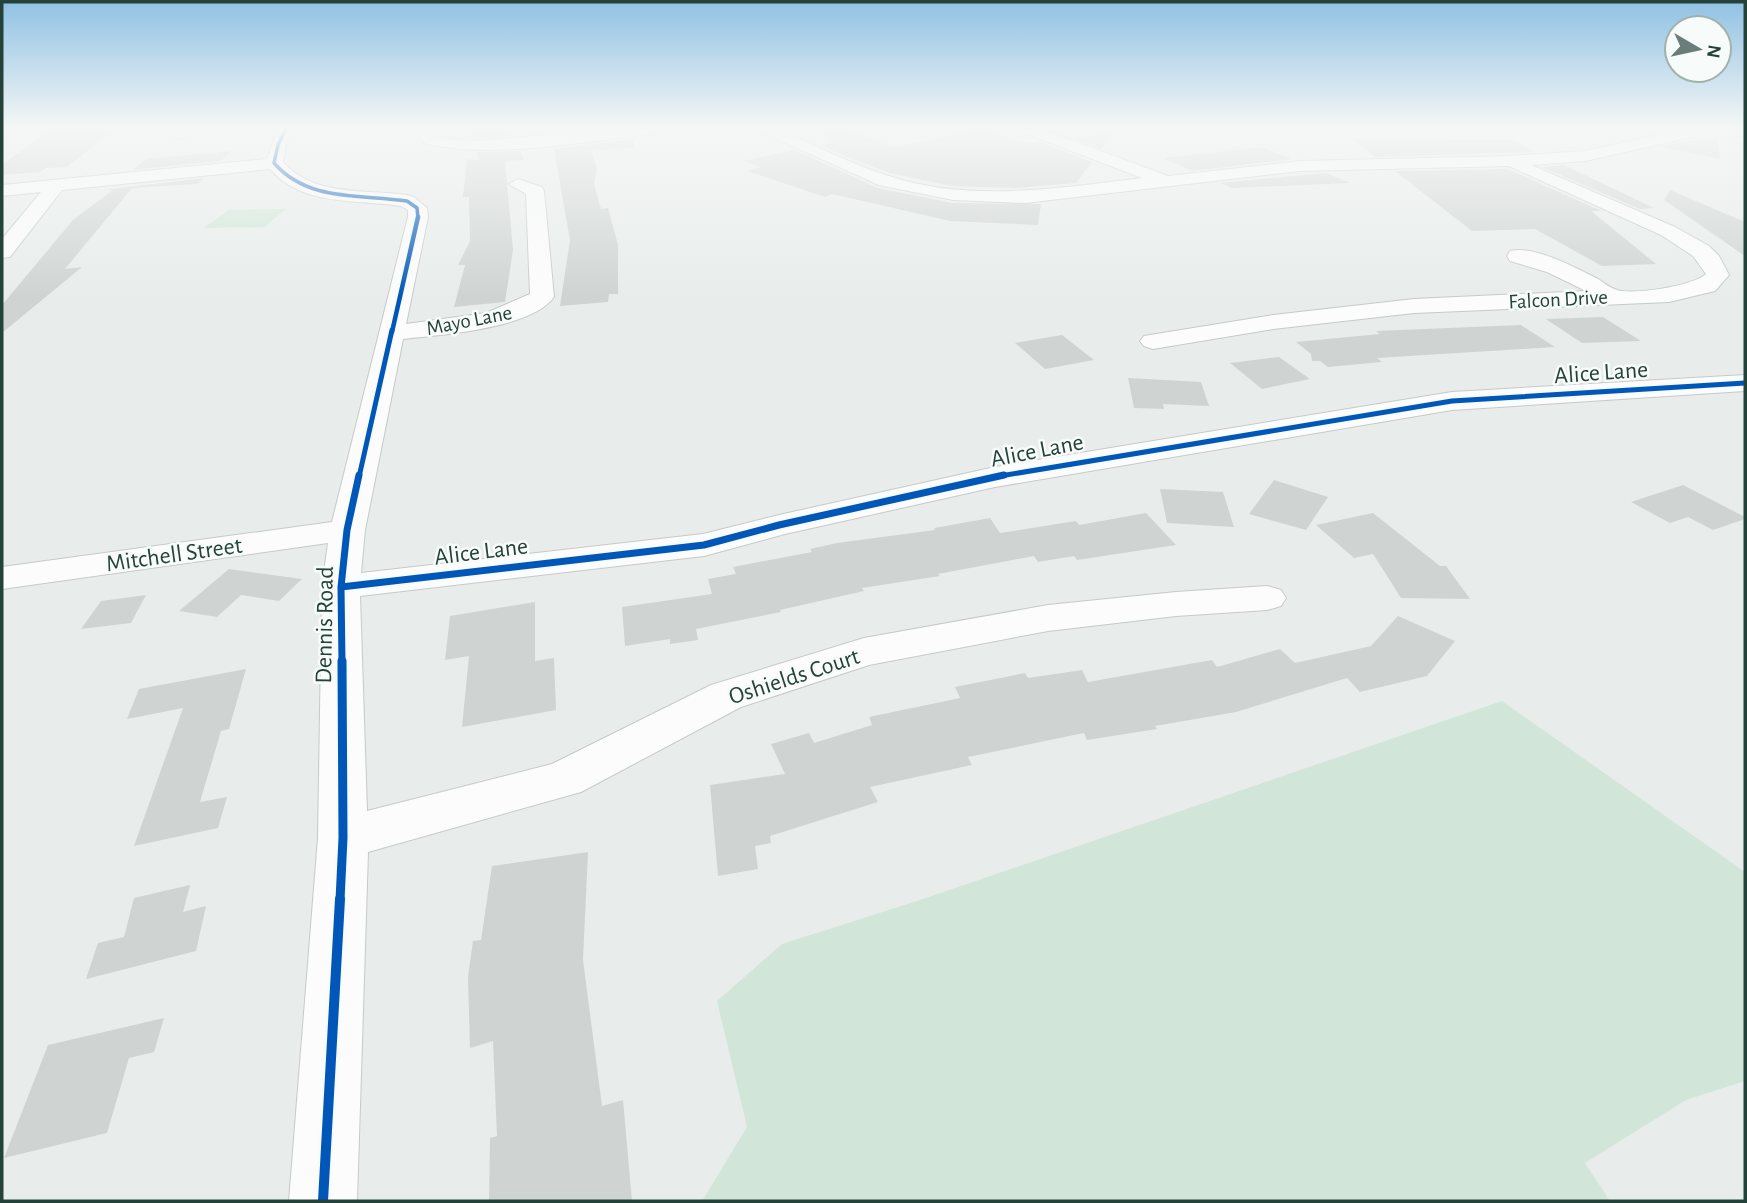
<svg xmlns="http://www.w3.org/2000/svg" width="1747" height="1203" viewBox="0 0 1747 1203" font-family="'Alegreya Sans',sans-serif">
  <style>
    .green { fill: #d1e6d8 }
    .building { fill: #cfd4d2 }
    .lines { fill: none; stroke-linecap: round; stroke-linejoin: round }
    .minor-casing { stroke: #c5cac8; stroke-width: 2 }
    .minor { fill: #fcfcfc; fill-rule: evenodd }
    .cycleway-far5-casing { stroke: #f7fbf9; stroke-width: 5 }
    .cycleway-far4-casing { stroke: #f7fbf9; stroke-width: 7 }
    .cycleway-far3-casing { stroke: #f7fbf9; stroke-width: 9 }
    .cycleway-far2-casing { stroke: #f7fbf9; stroke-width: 11 }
    .cycleway-far1-casing { stroke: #f7fbf9; stroke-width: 13 }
    .cycleway-casing { stroke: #f7fbf9; stroke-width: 15 }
    .cycleway-far5 { stroke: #0057b8; stroke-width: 3.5 }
    .cycleway-far4 { stroke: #0057b8; stroke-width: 4.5 }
    .cycleway-far3 { stroke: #0057b8; stroke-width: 5 }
    .cycleway-far2 { stroke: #0057b8; stroke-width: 7 }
    .cycleway-far1 { stroke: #0057b8; stroke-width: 9 }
    .cycleway { stroke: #0057b8; stroke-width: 10 }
    .labels { text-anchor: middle; stroke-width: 5; stroke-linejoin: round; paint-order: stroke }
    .far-street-label { font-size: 21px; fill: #24423a; stroke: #f7fbf9 }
    .street-label { font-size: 24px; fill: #24423a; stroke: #f7fbf9 }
  </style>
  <rect width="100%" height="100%" fill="#e8edeb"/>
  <!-- green -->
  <path class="green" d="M 286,209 L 264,227 L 204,228 L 229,210 Z
    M 1502,701 L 1745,872 L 1745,1081 L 1686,1100 L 1585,1163 L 1610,1201 L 702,1201 L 747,1127 L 717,1001 L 782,944 L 920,900 Z"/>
  <!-- building -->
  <path class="building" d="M 53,129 L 115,129 L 67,167 L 46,168 L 40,172 L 2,175 L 2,164 Z
    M 469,129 L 510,129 L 513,135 L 472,138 Z
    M 817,129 L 842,129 L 895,147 L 981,129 L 1026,143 L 1040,142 L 1092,162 L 1076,183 L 1015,188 L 951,186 L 890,173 L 847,157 L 820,145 L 833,143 Z
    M 1112,134 L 1101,149 L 1073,138 Z
    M 634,139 L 634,147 L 591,151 L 597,168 L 594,184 L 601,209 L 608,208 L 618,245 L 618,294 L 609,294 L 608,302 L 560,306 L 570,240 L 554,149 Z
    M 1353,139 L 1513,140 L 1536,152 L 1375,157 Z
    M 1718,139 L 1720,159 L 1662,147 L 1692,140 Z
    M 1262,147 L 1292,159 L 1192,171 L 1163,158 Z
    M 795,150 L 878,188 L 952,203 L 1041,204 L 1038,225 L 950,221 L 832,194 L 825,197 L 748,171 L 761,167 L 743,161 Z
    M 231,151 L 221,161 L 132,170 L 147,159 Z
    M 520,151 L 524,160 L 505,161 L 513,250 L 505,302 L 454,307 L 465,265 L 458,265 L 470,241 L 469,197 L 463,197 L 467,159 L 479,160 L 477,152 Z
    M 1564,165 L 1654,208 L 1640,209 L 1542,167 Z
    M 1508,169 L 1601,211 L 1591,211 L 1656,264 L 1602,266 L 1535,229 L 1472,231 L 1395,171 Z
    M 1326,173 L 1350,183 L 1232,188 L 1220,183 Z
    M 204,178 L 198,184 L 132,188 L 65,269 L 82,267 L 2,333 L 2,305 L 73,220 L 113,190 L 103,190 Z
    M 1670,190 L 1745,222 L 1745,256 L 1664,200 Z
    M 1603,317 L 1641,341 L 1582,343 L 1546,319 Z
    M 1521,325 L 1555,347 L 1377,358 L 1382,362 L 1328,367 L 1320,361 L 1312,361 L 1311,354 L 1296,342 L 1380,334 L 1376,331 Z
    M 1062,335 L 1094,360 L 1045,369 L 1015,343 Z
    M 1279,357 L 1310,379 L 1262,389 L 1230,363 Z
    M 1128,378 L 1201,382 L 1209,406 L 1163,404 L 1164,409 L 1134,408 Z
    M 1274,480 L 1328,497 L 1306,530 L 1249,514 Z
    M 1683,485 L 1745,517 L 1745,519 L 1713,530 L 1688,517 L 1670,523 L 1631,502 Z
    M 1160,489 L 1223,492 L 1234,527 L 1167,523 Z
    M 1146,513 L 1176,545 L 1077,560 L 1074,556 L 1038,562 L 1034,556 L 938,574 L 940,576 L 862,588 L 864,591 L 780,610 L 781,612 L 696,629 L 698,640 L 670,644 L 670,639 L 625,646 L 622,607 L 712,594 L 708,579 L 736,574 L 733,567 L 812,552 L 810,549 L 837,543 L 935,530 L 934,528 L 990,518 L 1000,533 L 1076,521 L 1079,525 Z
    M 1373,513 L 1440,566 L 1446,566 L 1470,599 L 1401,598 L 1373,554 L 1354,558 L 1316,525 Z
    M 229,569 L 302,579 L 279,601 L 241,595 L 217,617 L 179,611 Z
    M 146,595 L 131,623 L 81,629 L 101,601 Z
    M 535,602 L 535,661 L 554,658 L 556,710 L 462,727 L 469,656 L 445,660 L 450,616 Z
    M 1398,616 L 1455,641 L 1427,676 L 1360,692 L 1347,678 L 1236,712 L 1155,726 L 1157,729 L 1087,740 L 1084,733 L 968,757 L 972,765 L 870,787 L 878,802 L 770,836 L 771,843 L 755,846 L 758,869 L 718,876 L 710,785 L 785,774 L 771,744 L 809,733 L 814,743 L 872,725 L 869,717 L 960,698 L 955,687 L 1025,673 L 1028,678 L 1082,670 L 1088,682 L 1212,660 L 1217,667 L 1280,649 L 1295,663 L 1371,646 Z
    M 246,669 L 229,729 L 221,731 L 200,802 L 227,797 L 218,828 L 134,846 L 183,708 L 127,719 L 139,689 Z
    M 588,852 L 583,960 L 602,1106 L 623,1100 L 632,1201 L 489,1201 L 490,1138 L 497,1136 L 493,1041 L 470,1048 L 468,977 L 473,941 L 481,940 L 492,866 Z
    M 190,885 L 183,912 L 206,906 L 196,951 L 86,979 L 98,943 L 124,937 L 134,898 Z
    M 164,1018 L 154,1052 L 129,1058 L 107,1133 L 4,1158 L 48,1045 Z"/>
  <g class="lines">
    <!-- minor casing -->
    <g class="minor-casing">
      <path id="minor" d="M 174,129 L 190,129 L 185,137 L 179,139 L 171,134 Z
        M 278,129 L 294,129 L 286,145 L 283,162 C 314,197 364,189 407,195 L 414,197 L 427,208 L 428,217 L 406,324 L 486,313 L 530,294 L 526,194 L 509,184 L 518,179 L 542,187 L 544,191 L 554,297 C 531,329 440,335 403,339 L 365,530 L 361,573 L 703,534 L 779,515 L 995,467 L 1452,392 L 1745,375 L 1745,391 L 1452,410 L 995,487 L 785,534 L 704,556 L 360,596 L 367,811 L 552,764 L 711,685 L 864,638 L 1048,605 L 1176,592 L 1267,586 L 1281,590 L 1286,598 L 1281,606 L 1267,610 L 1176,616 L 1048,631 L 869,665 L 741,707 L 581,792 L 368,852 L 357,1201 L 289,1201 L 318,838 L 322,587 L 328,543 L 2,589 L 2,567 L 332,522 L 408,217 L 408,210 L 401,206 C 356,199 303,207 270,169 L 62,190 L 10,257 L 2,258 L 2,239 L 41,192 L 2,196 L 2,185 L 267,159 Z
        M 418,129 L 434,129 L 437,137 C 469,144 501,139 533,136 C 576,132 620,127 663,129 L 655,134 C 585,141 491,160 424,143 Z
        M 755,129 L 776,129 C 813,144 850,164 889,176 C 970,203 1059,188 1142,178 L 1022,132 L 1019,129 L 1041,129 L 1168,176 L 1300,161 L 1508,156 L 1585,151 L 1686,129 L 1745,129 L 1745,136 L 1692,137 L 1585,161 L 1531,165 L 1675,227 L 1709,246 L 1719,256 L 1729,275 L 1715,291 L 1669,302 L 1414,313 L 1273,329 L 1153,349 L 1144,346 L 1140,341 L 1144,336 L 1273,315 L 1414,299 L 1586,291 L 1547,272 L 1510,261 L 1507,256 L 1510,251 C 1534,245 1576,268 1598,279 C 1603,282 1610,288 1617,290 C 1634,295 1693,286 1706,274 L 1693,256 L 1661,235 L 1509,166 L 1300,171 L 1025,203 L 953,200 L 879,185 Z"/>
    </g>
    <!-- minor -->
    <use href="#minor" class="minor"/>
    <!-- cycleway-far5 casing -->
    <g class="cycleway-far5-casing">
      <path id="cycleway-far5" d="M 286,129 L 278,145 L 274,163 C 308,202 360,194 407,201 L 417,208 L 418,218"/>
    </g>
    <!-- cycleway-far4 casing -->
    <g class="cycleway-far4-casing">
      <path id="cycleway-far4" d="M 392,332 L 418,217"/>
    </g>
    <!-- cycleway-far3 casing -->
    <g class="cycleway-far3-casing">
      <path id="cycleway-far3" d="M 359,477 L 392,330
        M 994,477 L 1452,401 L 1745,383"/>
    </g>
    <!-- cycleway-far2 casing -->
    <g class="cycleway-far2-casing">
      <path id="cycleway-far2" d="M 341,587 L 704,545 L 779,525 L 1004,475
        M 342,663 L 341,587 L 347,530 L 359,475"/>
    </g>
    <!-- cycleway-far1 casing -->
    <g class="cycleway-far1-casing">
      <path id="cycleway-far1" d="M 340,900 L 343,838 L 342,661"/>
    </g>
    <!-- cycleway casing -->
    <g class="cycleway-casing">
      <path id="cycleway" d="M 323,1201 L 340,899"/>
    </g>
    <!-- cycleway-far5 -->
    <use href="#cycleway-far5" class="cycleway-far5"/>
    <!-- cycleway-far4 -->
    <use href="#cycleway-far4" class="cycleway-far4"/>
    <!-- cycleway-far3 -->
    <use href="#cycleway-far3" class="cycleway-far3"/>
    <!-- cycleway-far2 -->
    <use href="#cycleway-far2" class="cycleway-far2"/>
    <!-- cycleway-far1 -->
    <use href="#cycleway-far1" class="cycleway-far1"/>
    <!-- cycleway -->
    <use href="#cycleway" class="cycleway"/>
  </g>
  <!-- sky -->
  <linearGradient id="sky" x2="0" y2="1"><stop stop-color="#8fc1e3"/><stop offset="0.43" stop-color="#f5f7f6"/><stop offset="1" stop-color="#f5f7f6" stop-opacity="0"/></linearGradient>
  <rect width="1747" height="297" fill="url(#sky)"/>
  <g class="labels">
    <!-- far-street labels -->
    <g class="far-street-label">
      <text transform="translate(1558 299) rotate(-3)" y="7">Falcon Drive</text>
      <text transform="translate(469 320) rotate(-11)" y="7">Mayo Lane</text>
    </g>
    <!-- street labels -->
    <g class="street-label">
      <text transform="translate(1601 372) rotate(-4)" y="8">Alice Lane</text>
      <text transform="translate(1037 450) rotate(-11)" y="8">Alice Lane</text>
      <text transform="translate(481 551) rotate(-7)" y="8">Alice Lane</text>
      <text transform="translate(174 554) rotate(-8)" y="8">Mitchell Street</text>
      <text transform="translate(324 625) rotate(-89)" y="8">Dennis Road</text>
      <text transform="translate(794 676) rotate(-18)" y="8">Oshields Court</text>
    </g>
  </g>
  <!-- border -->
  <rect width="1747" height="1203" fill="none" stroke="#24423a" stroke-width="7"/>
  <!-- north arrow -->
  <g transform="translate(1698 49) rotate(99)"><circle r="33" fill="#f7fbf9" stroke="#a3b1ad" stroke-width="2"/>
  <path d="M0-5L12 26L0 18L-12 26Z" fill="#697e78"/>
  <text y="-10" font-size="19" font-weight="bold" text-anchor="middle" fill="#24423a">N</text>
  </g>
</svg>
